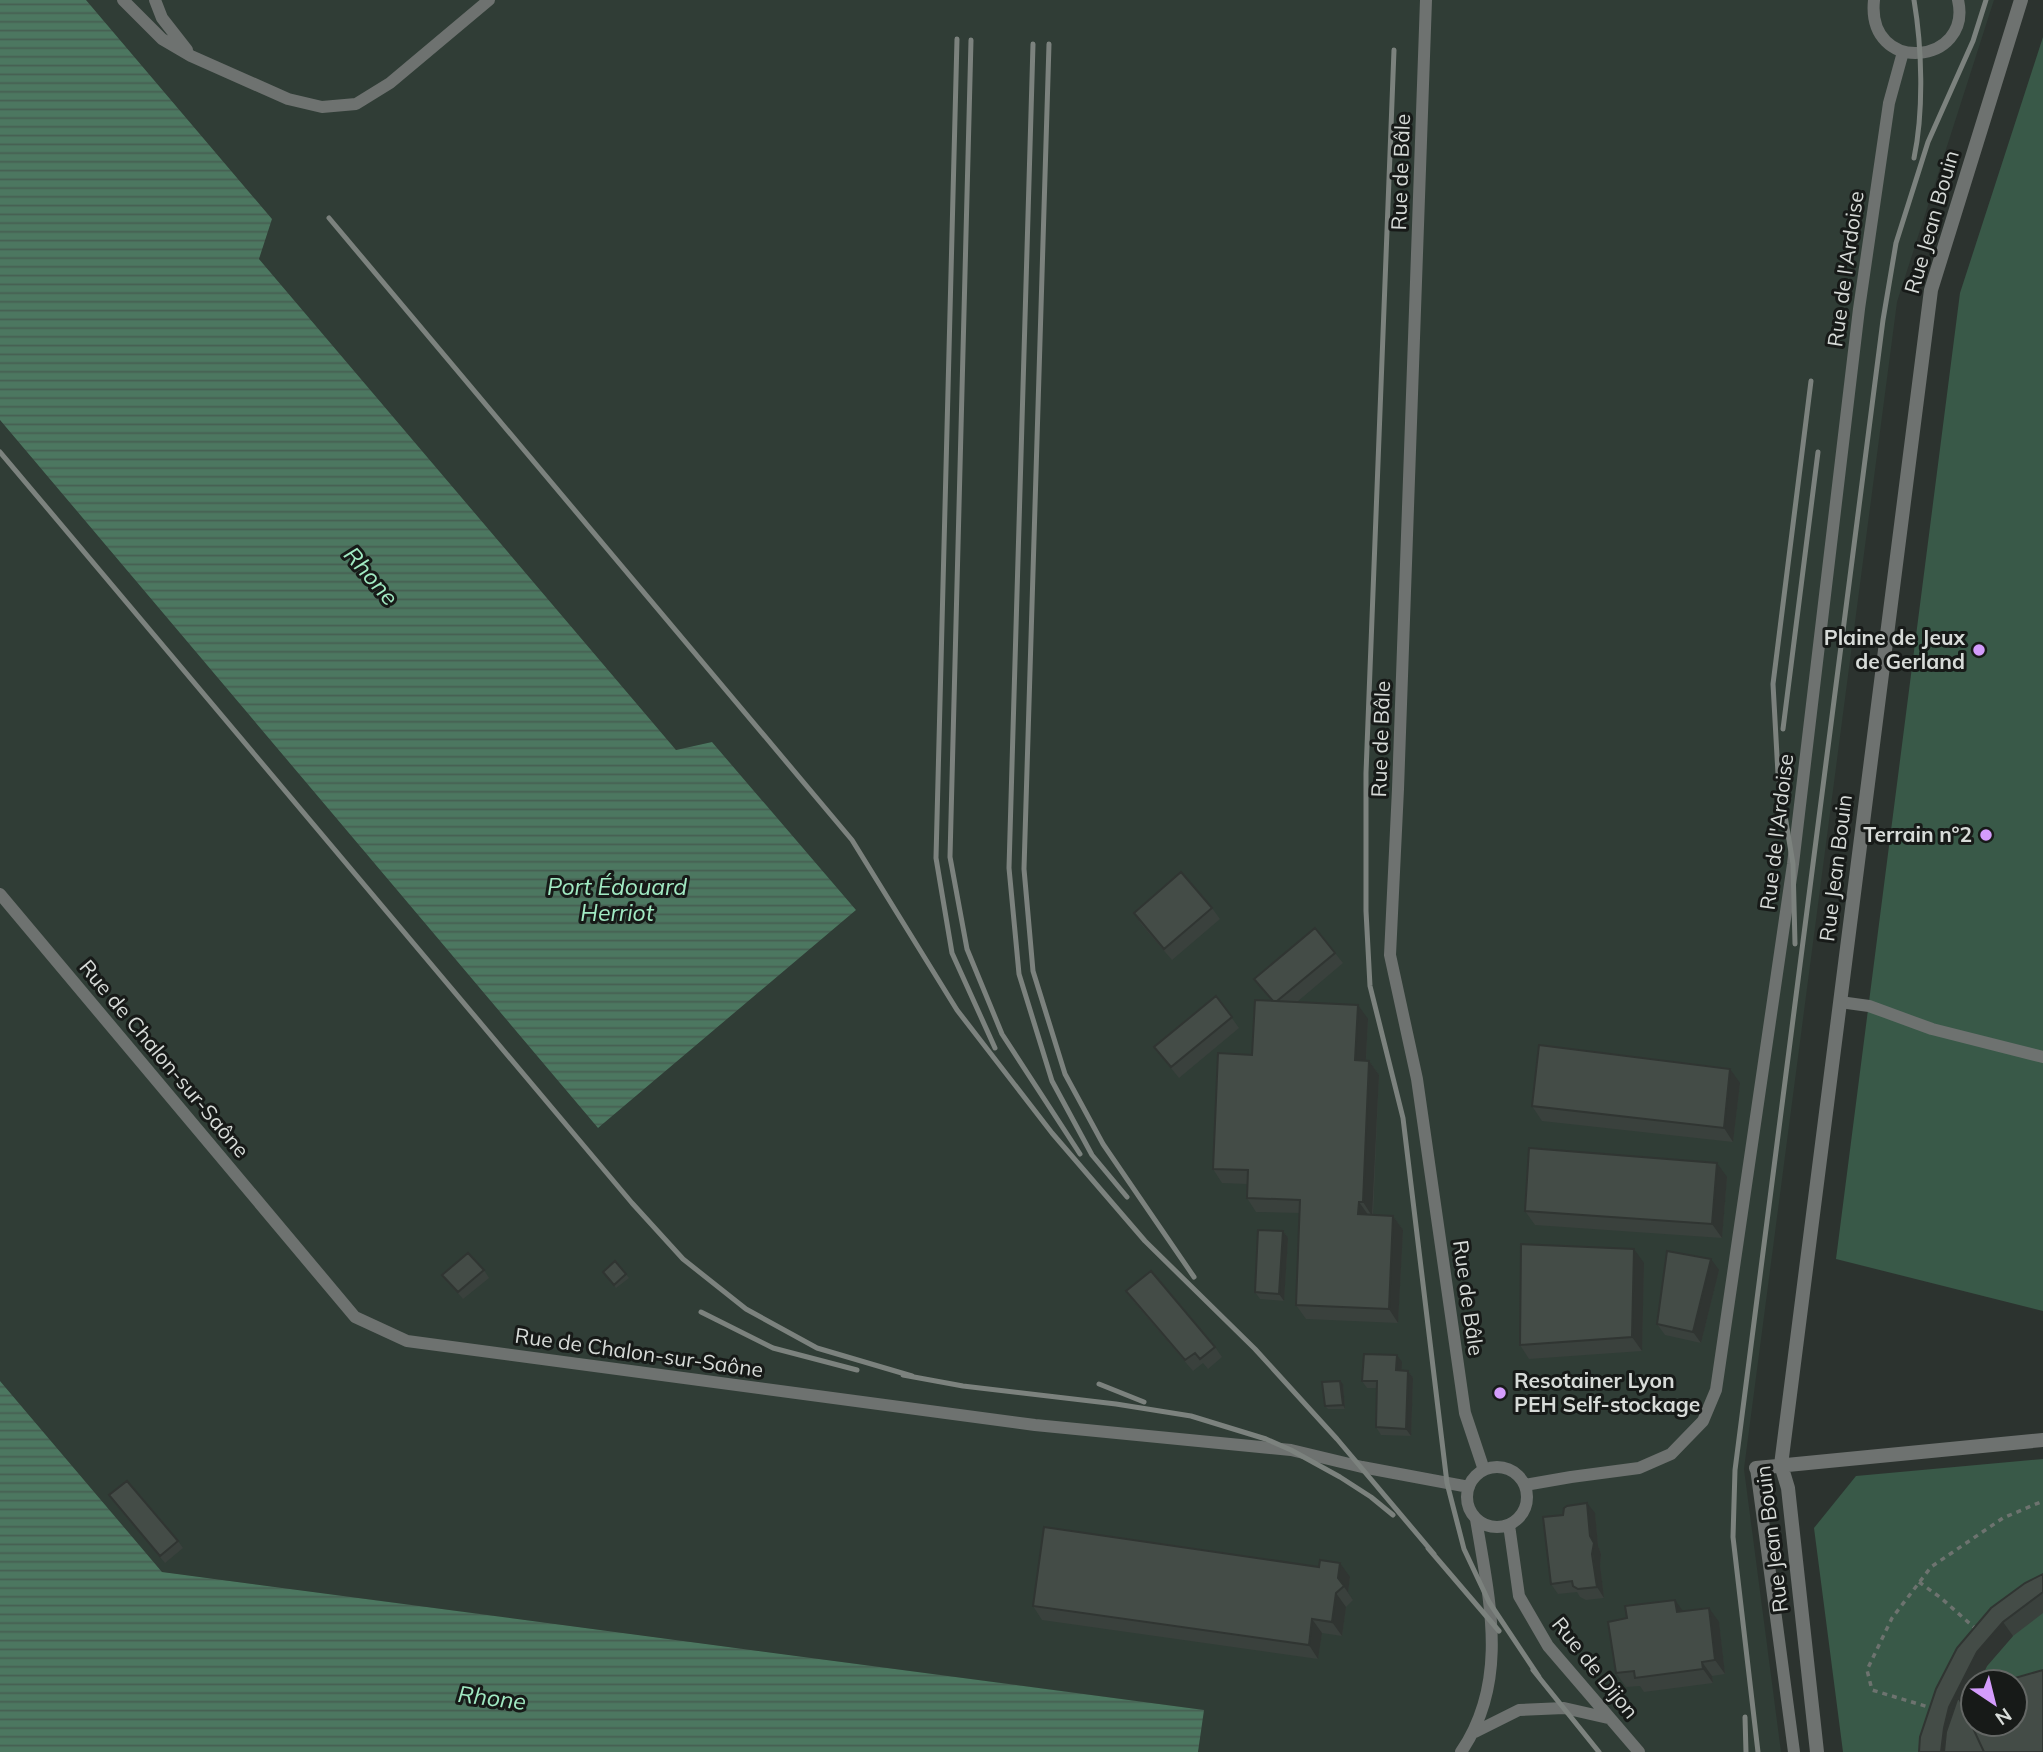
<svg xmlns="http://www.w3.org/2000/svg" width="2043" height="1752" viewBox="0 0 2043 1752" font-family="Mulish,sans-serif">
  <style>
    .built { fill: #303d36 }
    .green { fill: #395948; fill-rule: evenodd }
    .water { fill: url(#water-rules) }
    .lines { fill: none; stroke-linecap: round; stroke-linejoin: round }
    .path { stroke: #6d736f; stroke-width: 3.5; stroke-dasharray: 5 5; stroke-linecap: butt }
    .lane { stroke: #6e7270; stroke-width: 12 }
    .street { stroke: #6e7270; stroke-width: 14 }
    .rail { stroke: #7c827e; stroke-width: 5 }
    .wall { fill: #3a413d }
    .shaded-wall { fill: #303532 }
    .building { fill: #444c47; stroke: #303532; stroke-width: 2 }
    .poi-dot { fill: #d49cfc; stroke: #171a18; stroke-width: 2.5 }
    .labels { text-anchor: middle; stroke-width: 6; stroke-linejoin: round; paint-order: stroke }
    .street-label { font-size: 21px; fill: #d7dbd8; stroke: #171a18 }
    .poi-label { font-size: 21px; font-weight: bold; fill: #d7dbd8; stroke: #171a18; text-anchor: end }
    .water-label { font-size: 23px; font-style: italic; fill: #a1eac3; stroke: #171a18 }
  </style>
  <defs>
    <pattern id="water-rules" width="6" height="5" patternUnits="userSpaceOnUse" patternTransform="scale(1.75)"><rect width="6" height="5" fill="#4c7760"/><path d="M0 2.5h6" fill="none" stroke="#475f52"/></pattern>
  </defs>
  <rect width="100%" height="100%" fill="#2c332f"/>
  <!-- built -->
  <path class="built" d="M 86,0 L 1994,0 L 1897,302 L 1744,1469 L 1781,1752 L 1198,1752 L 1203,1710 L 162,1572 L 0,1381 L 0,420 L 598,1128 L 856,910 L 712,742 L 676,750 L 259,259 L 272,219 Z"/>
  <!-- green -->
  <path class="green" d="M 2043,37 L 2043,1311 L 1836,1259 L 1960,293 Z
    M 2043,1459 L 2043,1752 L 1843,1752 L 1814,1528 L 1856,1476 ZM 1973,1682 L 2015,1682 L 2015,1724 L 1973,1724 Z"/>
  <!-- water -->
  <path class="water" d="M 0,0 L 86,0 L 272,219 L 259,259 L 676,750 L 712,742 L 856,910 L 598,1128 L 0,420 Z
    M 0,1381 L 162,1572 L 1204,1710 L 1198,1752 L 0,1752 Z"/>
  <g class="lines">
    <!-- path -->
    <path class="path" d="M 1919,1582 L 1941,1598 L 1977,1630
      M 1935,1709 L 1872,1690 L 1867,1670 L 1892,1618 L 1931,1567 L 2003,1518 L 2043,1501"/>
    <!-- lane -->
    <path class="lane" d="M 123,0 L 162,39 L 191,56 L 288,99 L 322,107 L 356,104 L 390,83 L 489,0
      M 155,0 L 162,18 L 187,50
      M 1426,0 L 1398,789 L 1390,955 L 1417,1079 L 1465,1413 L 1484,1470
      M 1874,0 C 1866,76 1973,65 1958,0
      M 0,894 L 355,1317 L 407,1341 L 1035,1425 L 1291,1450 L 1362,1467 L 1469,1487
      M 1840,1002 L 1869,1006 L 1932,1029 L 2043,1057
      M1467 1497a30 30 0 1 1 60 0a30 30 0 1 1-60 0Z
      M 1756,1468 L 1794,1752
      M 1525,1485 L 1571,1477 L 1639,1468 L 1671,1454 L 1703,1421 L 1716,1390 L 1793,864 L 1859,309 L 1889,103 L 1903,52
      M 1509,1525 L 1519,1596 L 1548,1646 L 1639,1752
      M 1475,1732 L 1519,1710 L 1564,1708 L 1608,1718
      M 1461,1752 C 1510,1680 1489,1599 1476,1519"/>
    <!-- street -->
    <path class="street" d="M 1756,1468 L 2043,1440
      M 1817,1752 L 1788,1488 L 1781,1465 L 1931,290 L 2021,0"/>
    <!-- rail -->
    <path class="rail" d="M 957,39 L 936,858 L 952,953 L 995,1048
      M 971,40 L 950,857 L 967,949 L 1002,1034 L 1080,1154
      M 1033,44 L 1009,868 L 1019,974 L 1052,1081 L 1092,1155 L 1127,1197
      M 1049,44 L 1024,869 L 1033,971 L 1065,1074 L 1103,1144 L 1194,1277
      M 1394,50 L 1366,773 L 1366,911 L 1370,986 L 1403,1118 L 1447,1483 L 1464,1549 L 1489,1602 L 1539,1677
      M 1914,158 C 1924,111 1922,47 1914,0
      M 329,218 L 852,840 L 957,1010 L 1052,1133 L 1145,1241 L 1255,1349 L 1337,1439 L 1434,1554
      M 0,452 L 632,1203 L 683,1259 L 746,1309 L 817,1348 L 912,1376
      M 1783,729 L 1818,452
      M 1795,944 L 1793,864 L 1778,774 L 1773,684 L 1811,381
      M 701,1312 L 773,1348 L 857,1370
      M 903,1375 L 963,1386 L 1116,1404 L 1191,1416 L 1266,1439 L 1291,1450 L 1340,1477 L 1371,1497 L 1393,1515
      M 1099,1384 L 1144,1402
      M 1428,1548 L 1499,1631
      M 1533,1670 L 1599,1752
      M 1745,1717 L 1746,1752
      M 1758,1752 L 1733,1537 L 1735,1470 L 1883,320 L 1896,243 L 1928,142 L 1973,41 L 1986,0"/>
  </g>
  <!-- wall -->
  <path class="wall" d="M 1212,908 L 1220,919 L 1172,960 L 1141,924 L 1134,913 Z
    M 1335,953 L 1343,963 L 1297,1002 L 1368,1019 L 1366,1061 L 1369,1061 L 1379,1075 L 1373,1215 L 1393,1216 L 1403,1230 L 1398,1323 L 1306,1319 L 1296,1305 L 1300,1213 L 1256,1212 L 1247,1198 L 1247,1184 L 1222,1183 L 1213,1169 L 1272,1001 L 1254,979 Z
    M 1216,996 L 1239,1028 L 1179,1078 L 1154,1047 Z
    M 1740,1083 L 1733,1142 L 1542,1121 L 1532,1106 Z
    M 1727,1177 L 1722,1238 L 1535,1225 L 1525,1211 Z
    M 1283,1231 L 1288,1238 L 1284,1301 L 1260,1299 L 1255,1292 Z
    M 615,1261 L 629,1278 L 616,1288 L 603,1272 Z
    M 1644,1263 L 1642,1351 L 1529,1359 L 1520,1345 Z
    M 484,1270 L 489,1278 L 463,1299 L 442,1275 Z
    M 1719,1270 L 1701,1343 L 1665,1335 L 1657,1324 Z
    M 1126,1291 L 1215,1347 L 1222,1357 L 1208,1369 L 1203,1363 L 1193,1371 L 1134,1302 Z
    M 1402,1362 L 1401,1371 L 1408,1371 L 1413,1378 L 1411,1436 L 1381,1435 L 1376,1427 L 1377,1388 L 1367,1388 L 1362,1381 Z
    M 1343,1384 L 1345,1409 L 1328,1409 L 1325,1406 Z
    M 109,1495 L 178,1541 L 183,1548 L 165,1563 Z
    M 1595,1513 L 1598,1546 L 1601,1554 L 1600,1565 L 1604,1598 L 1586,1600 L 1580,1597 L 1577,1592 L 1558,1594 L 1551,1584 Z
    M 2043,1574 L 2043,1613 L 2013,1636 L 1987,1666 L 1979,1682 L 1973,1682 L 1973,1724 L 2015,1724 L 2015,1682 L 2001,1682 L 2043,1670 L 2043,1752 L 1919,1752 L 1920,1737 L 1936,1689 L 1957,1648 L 1991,1608 L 2025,1583 Z
    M 1350,1577 L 1348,1592 L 1353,1600 L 1346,1607 L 1342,1636 L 1322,1633 L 1318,1659 L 1042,1620 L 1033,1606 Z
    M 1683,1611 L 1719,1622 L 1725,1674 L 1712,1676 L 1713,1683 L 1644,1692 L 1640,1686 L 1626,1687 L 1616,1673 Z"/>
  <!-- shaded-wall -->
  <path class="shaded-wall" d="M 1358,1005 L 1368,1019 L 1365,1075 L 1355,1060 Z
    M 1369,1061 L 1379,1075 L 1372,1216 L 1363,1202 Z
    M 1730,1069 L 1740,1083 L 1733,1142 L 1724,1128 Z
    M 1717,1163 L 1727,1177 L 1722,1238 L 1712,1224 Z
    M 1359,1202 L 1369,1216 L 1358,1214 Z
    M 1393,1216 L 1403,1230 L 1398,1323 L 1389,1309 Z
    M 1283,1231 L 1288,1238 L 1284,1301 L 1279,1294 Z
    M 1634,1249 L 1644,1263 L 1642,1351 L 1632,1337 Z
    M 1711,1259 L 1719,1270 L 1701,1343 L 1693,1332 Z
    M 1397,1355 L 1402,1362 L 1401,1377 L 1396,1370 Z
    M 1408,1371 L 1413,1378 L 1411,1436 L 1406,1429 Z
    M 1340,1381 L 1343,1384 L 1345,1409 L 1343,1405 Z
    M 1587,1503 L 1595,1513 L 1598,1546 L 1601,1554 L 1600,1565 L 1604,1598 L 1597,1587 Z
    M 1340,1563 L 1350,1577 L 1348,1592 L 1353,1600 L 1338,1578 Z
    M 1336,1593 L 1346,1607 L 1342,1636 L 1332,1622 Z
    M 1675,1600 L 1685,1614 L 1677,1612 Z
    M 1709,1608 L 1719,1622 L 1725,1674 L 1715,1660 Z
    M 1312,1619 L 1322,1633 L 1318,1659 L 1309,1645 Z
    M 2003,1622 L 2013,1636 L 1987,1666 L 1979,1682 L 1973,1682 L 1973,1694 L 1953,1752 L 1941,1752 L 1944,1728 L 1949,1707 L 1977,1652 Z
    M 1702,1662 L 1712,1676 L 1713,1683 L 1703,1669 Z"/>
  <!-- building -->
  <path class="building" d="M 1181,872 L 1212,908 L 1164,949 L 1134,913 Z
    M 1315,928 L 1335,953 L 1277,1001 L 1273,1001 L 1254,979 Z
    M 1216,996 L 1232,1017 L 1171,1067 L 1154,1047 Z
    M 1255,1000 L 1358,1005 L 1355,1060 L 1369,1061 L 1363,1202 L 1359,1202 L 1358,1214 L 1393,1216 L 1389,1309 L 1296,1305 L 1300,1200 L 1247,1198 L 1248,1170 L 1213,1169 L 1218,1053 L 1252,1055 Z
    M 1539,1045 L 1730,1069 L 1724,1128 L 1532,1106 Z
    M 1529,1148 L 1717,1163 L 1712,1224 L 1525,1211 Z
    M 1258,1230 L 1283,1231 L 1279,1294 L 1255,1292 Z
    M 1521,1244 L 1634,1249 L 1632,1337 L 1520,1345 Z
    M 1667,1251 L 1711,1259 L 1693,1332 L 1657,1324 Z
    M 468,1253 L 484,1270 L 458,1292 L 442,1275 Z
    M 615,1261 L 626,1274 L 614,1285 L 603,1272 Z
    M 1151,1271 L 1215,1347 L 1200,1359 L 1195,1353 L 1185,1360 L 1126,1291 Z
    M 1364,1354 L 1397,1355 L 1396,1370 L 1408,1371 L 1406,1429 L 1376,1427 L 1377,1381 L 1362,1381 Z
    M 1340,1381 L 1343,1405 L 1325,1406 L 1322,1382 Z
    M 127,1481 L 178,1541 L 160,1556 L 109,1495 Z
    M 1587,1503 L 1590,1536 L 1594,1543 L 1592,1554 L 1597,1587 L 1578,1589 L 1573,1586 L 1572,1581 L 1551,1584 L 1543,1517 L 1563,1515 L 1564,1508 L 1567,1506 Z
    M 1044,1527 L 1319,1567 L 1320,1560 L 1340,1563 L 1338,1578 L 1344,1586 L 1336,1593 L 1332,1622 L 1312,1619 L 1309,1645 L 1033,1606 Z
    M 2043,1574 L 2043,1592 L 2003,1622 L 1977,1652 L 1949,1707 L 1944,1728 L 1941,1752 L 1919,1752 L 1920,1737 L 1936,1689 L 1957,1648 L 1991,1608 L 2025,1583 Z
    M 1675,1600 L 1677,1612 L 1709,1608 L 1715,1660 L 1702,1662 L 1703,1669 L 1635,1678 L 1634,1671 L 1616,1673 L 1608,1622 L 1627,1618 L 1625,1606 Z
    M 2043,1670 L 2043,1752 L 1984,1752 L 1959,1698 L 1973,1692 L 1973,1724 L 2015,1724 L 2015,1682 L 2001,1682 Z
    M 1958,1697 L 1959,1698 L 1984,1752 L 1944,1752 L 1946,1732 Z"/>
  <!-- markers -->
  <g class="poi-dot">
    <circle cx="1979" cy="650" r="7"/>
    <circle cx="1986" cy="835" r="7"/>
    <circle cx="1500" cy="1393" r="7"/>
  </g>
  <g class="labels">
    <!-- street labels -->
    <g class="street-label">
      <text transform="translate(1401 172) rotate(-88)" y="7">Rue de Bâle</text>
      <text transform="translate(1932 222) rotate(-74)" y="7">Rue Jean Bouin</text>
      <text transform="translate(1846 269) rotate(-82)" y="7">Rue de l'Ardoise</text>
      <text transform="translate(1381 739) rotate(-88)" y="7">Rue de Bâle</text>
      <text transform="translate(1777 832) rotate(-83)" y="7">Rue de l'Ardoise</text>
      <text transform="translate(1836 868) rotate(-83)" y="7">Rue Jean Bouin</text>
      <text transform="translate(164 1059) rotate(50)" y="7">Rue de Chalon-sur-Saône</text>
      <text transform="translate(1468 1298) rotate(82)" y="7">Rue de Bâle</text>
      <text transform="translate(639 1353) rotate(8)" y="7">Rue de Chalon-sur-Saône</text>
      <text transform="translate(1772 1539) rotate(-97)" y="7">Rue Jean Bouin</text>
      <text transform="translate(1595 1668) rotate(51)" y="7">Rue de Dijon</text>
    </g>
    <!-- poi labels -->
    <g class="poi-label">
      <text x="1965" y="645">Plaine de Jeux<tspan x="1965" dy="24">de Gerland</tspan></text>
      <text x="1972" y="842">Terrain n°2</text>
      <text x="1514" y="1388" text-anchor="start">Resotainer Lyon<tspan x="1514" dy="24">PEH Self-stockage</tspan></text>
    </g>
    <!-- water labels -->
    <g class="water-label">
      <text transform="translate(371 576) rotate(49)" y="8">Rhone</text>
      <text x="617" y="895">Port Édouard<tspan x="617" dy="26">Herriot</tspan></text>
      <text transform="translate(492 1698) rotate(7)" y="8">Rhone</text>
    </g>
  </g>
  <!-- north arrow -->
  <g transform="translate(1994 1703) rotate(145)"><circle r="33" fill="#171a18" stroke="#646765" stroke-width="2"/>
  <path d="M0-5L12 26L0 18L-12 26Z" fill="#d49cfc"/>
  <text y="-10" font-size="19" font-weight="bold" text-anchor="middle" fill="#d7dbd8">N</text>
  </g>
</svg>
